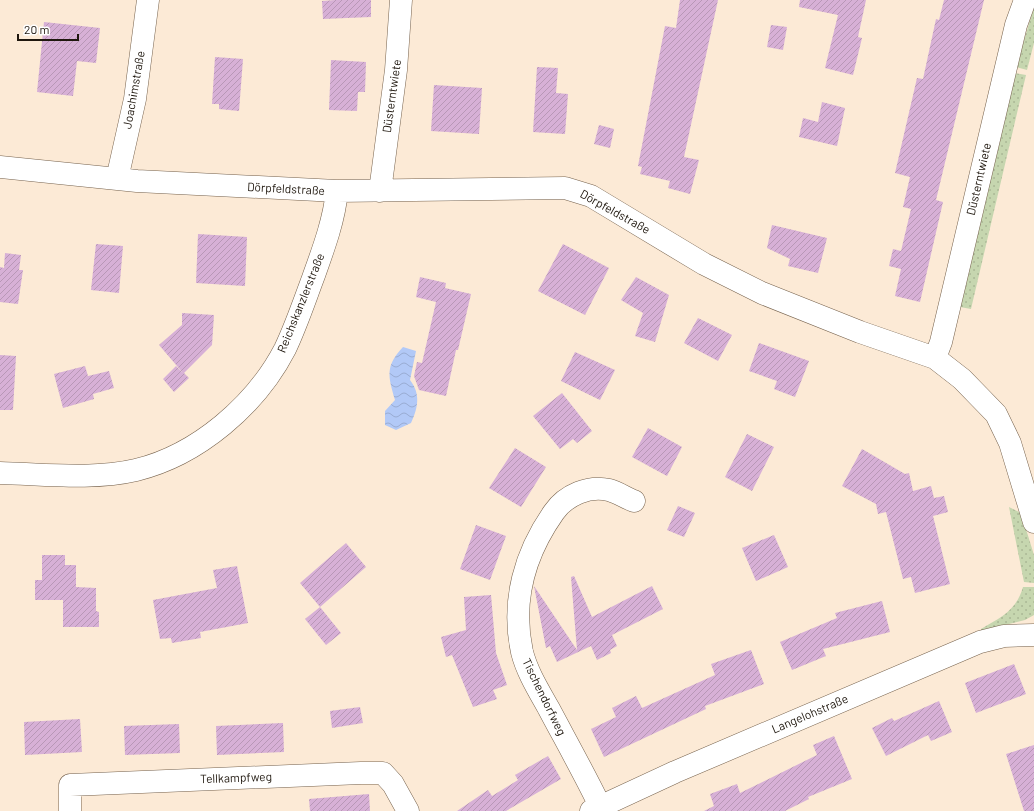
<svg xmlns="http://www.w3.org/2000/svg" width="1034" height="811" viewBox="0 0 1034 811" font-family="Barlow,sans-serif">
  <style>
    .grass { fill: url(#grass-dots) }
    .water { fill: url(#water-waves) }
    .building { fill: url(#building-hatch) }
    .lines { fill: none; stroke-linecap: round; stroke-linejoin: round }
    .street-casing { stroke: #76624d; stroke-width: 23 }
    .secondary-casing { stroke: #76624d; stroke-width: 23 }
    .street { stroke: #fff; stroke-width: 22 }
    .secondary { stroke: #fff; stroke-width: 22 }
    .labels { text-anchor: middle; stroke-width: 3; stroke-linejoin: round; paint-order: stroke }
    .street-label { font-size: 12px; fill: #1f170e; stroke: #fff }
  </style>
  <defs>
    <pattern id="grass-dots" width="8" height="8" patternUnits="userSpaceOnUse"><rect width="8" height="8" fill="#c6d6af"/><path d="M2 2h.1M6 6h.1" fill="none" stroke="#aab795" stroke-width="1.8" stroke-linecap="round"/></pattern>
    <pattern id="water-waves" width="16" height="10" patternUnits="userSpaceOnUse"><rect width="16" height="10" fill="#b2c9f7"/><path d="M0 5q4-4 8 0t8 0" fill="none" stroke="#99acd3"/></pattern>
    <pattern id="building-hatch" width="6" height="6" patternUnits="userSpaceOnUse"><rect width="6" height="6" fill="#d7b0d6"/><path d="M-1 1l2-2M0 6l6-6M5 7l2-2" fill="none" stroke="#b897b6"/></pattern>
  </defs>
  <rect width="100%" height="100%" fill="#fcead6"/>
  <!-- grass -->
  <path class="grass" d="M 1034,7 L 1034,43 L 1027,70 L 1016,67 Z
    M 1014,73 L 1026,75 L 971,309 L 960,307 Z
    M 1009,507 L 1021,513 L 1034,555 L 1034,583 L 1024,582 Z
    M 1023,587 L 1034,587 L 1034,615 L 1025,620 L 981,631 L 981,629 C 1001,617 1016,611 1023,587 Z"/>
  <!-- water -->
  <path class="water" d="M 403,347 L 416,351 L 410,380 C 421,394 418,408 411,423 L 396,430 L 385,425 L 385,411 L 395,400 C 388,376 385,366 403,347 Z"/>
  <!-- building -->
  <path class="building" d="M 335,0 L 371,0 L 371,17 L 323,19 L 322,1 Z
    M 680,0 L 718,0 L 684,157 L 699,160 L 690,194 L 668,188 L 670,181 L 640,174 L 642,167 L 638,166 L 665,26 L 676,28 Z
    M 800,0 L 866,0 L 858,37 L 862,38 L 853,75 L 825,68 L 838,15 L 799,7 Z
    M 944,0 L 984,0 L 936,200 L 943,202 L 920,302 L 895,296 L 901,269 L 889,266 L 893,249 L 901,251 L 911,209 L 903,207 L 910,177 L 895,173 L 917,78 L 923,79 L 936,19 L 939,20 Z
    M 44,22 L 100,28 L 96,63 L 77,61 L 73,96 L 37,92 Z
    M 771,25 L 787,27 L 783,50 L 767,47 Z
    M 215,57 L 243,59 L 239,111 L 219,109 L 219,104 L 212,104 Z
    M 331,60 L 366,62 L 365,92 L 358,92 L 357,111 L 329,110 Z
    M 537,67 L 558,68 L 556,93 L 568,94 L 565,134 L 533,132 Z
    M 434,85 L 482,88 L 479,134 L 431,131 Z
    M 822,102 L 845,108 L 837,146 L 799,137 L 803,118 L 818,122 Z
    M 599,125 L 614,129 L 610,148 L 594,144 Z
    M 772,225 L 827,238 L 818,273 L 788,266 L 790,259 L 767,248 Z
    M 198,234 L 247,237 L 245,286 L 196,283 Z
    M 96,244 L 123,246 L 119,293 L 91,290 Z
    M 563,244 L 609,268 L 585,315 L 538,291 Z
    M 5,253 L 21,255 L 19,270 L 23,270 L 18,304 L 0,302 L 0,267 L 4,268 Z
    M 420,277 L 446,283 L 445,288 L 471,294 L 458,350 L 456,350 L 446,396 L 419,390 L 414,376 L 417,362 L 422,363 L 436,302 L 416,297 Z
    M 636,277 L 669,295 L 655,342 L 635,336 L 643,313 L 621,300 Z
    M 182,313 L 214,315 L 212,345 L 184,373 L 189,378 L 174,392 L 163,379 L 176,366 L 183,373 L 159,345 L 182,325 Z
    M 698,318 L 732,335 L 718,361 L 684,343 Z
    M 759,343 L 809,361 L 795,397 L 774,389 L 777,381 L 749,371 Z
    M 575,352 L 615,370 L 600,400 L 561,381 Z
    M 0,355 L 16,356 L 13,410 L 0,410 Z
    M 85,366 L 88,376 L 109,371 L 114,388 L 93,394 L 94,399 L 63,408 L 54,374 Z
    M 562,393 L 592,431 L 577,443 L 573,439 L 560,449 L 533,416 Z
    M 648,428 L 682,447 L 667,476 L 632,457 Z
    M 747,434 L 774,447 L 752,491 L 725,477 Z
    M 515,448 L 546,467 L 521,507 L 489,488 Z
    M 862,449 L 905,474 L 909,473 L 913,491 L 931,486 L 934,498 L 944,496 L 948,512 L 933,516 L 950,584 L 915,593 L 911,577 L 903,579 L 886,512 L 878,514 L 876,504 L 842,486 Z
    M 678,506 L 695,513 L 684,537 L 667,530 Z
    M 476,525 L 506,536 L 490,580 L 460,569 Z
    M 774,535 L 788,567 L 756,581 L 742,548 Z
    M 346,543 L 366,567 L 320,607 L 300,583 Z
    M 42,555 L 65,555 L 65,565 L 76,565 L 76,587 L 96,588 L 96,611 L 99,612 L 99,627 L 63,627 L 63,600 L 35,600 L 35,580 L 42,580 Z
    M 237,566 L 248,623 L 200,632 L 201,638 L 172,643 L 171,638 L 160,639 L 153,600 L 217,588 L 213,570 Z
    M 574,576 L 592,617 L 652,586 L 663,609 L 612,635 L 617,646 L 610,650 L 611,653 L 597,660 L 591,646 L 557,662 L 550,646 L 546,648 L 534,586 L 577,650 L 571,577 Z
    M 491,595 L 496,653 L 507,685 L 493,690 L 497,699 L 473,707 L 452,655 L 446,657 L 441,637 L 466,630 L 464,597 Z
    M 882,601 L 890,632 L 823,649 L 826,656 L 792,670 L 780,642 L 837,618 L 835,613 Z
    M 320,607 L 341,633 L 326,645 L 305,619 Z
    M 751,650 L 764,684 L 705,706 L 706,709 L 604,757 L 591,729 L 616,717 L 612,708 L 636,696 L 642,708 L 715,675 L 711,664 Z
    M 1014,664 L 1026,694 L 976,713 L 965,683 Z
    M 939,701 L 952,732 L 931,741 L 928,735 L 886,756 L 872,728 L 892,718 L 894,721 Z
    M 360,707 L 363,723 L 332,728 L 330,711 Z
    M 80,719 L 82,752 L 25,755 L 24,722 Z
    M 283,723 L 284,752 L 217,755 L 216,726 Z
    M 179,724 L 180,753 L 125,755 L 124,726 Z
    M 834,736 L 852,779 L 808,797 L 809,799 L 785,811 L 704,811 L 714,806 L 710,794 L 737,784 L 740,793 L 817,755 L 813,745 Z
    M 1034,745 L 1034,811 L 1024,811 L 1006,754 Z
    M 548,756 L 561,779 L 506,811 L 457,811 L 488,790 L 492,796 L 518,780 L 515,775 Z
    M 369,794 L 370,811 L 310,811 L 309,799 Z"/>
  <g class="lines">
    <!-- street casing -->
    <g class="street-casing">
      <path id="street" d="M 0,167 L 137,181 L 337,191 L 565,188 L 591,196 L 704,264 L 762,293 L 860,332 L 935,358 L 962,379 L 996,414 L 1010,443 L 1034,522
        M 117,179 L 135,99 L 148,0
        M 380,191 L 396,70 L 401,0
        M 935,358 L 941,342 L 1016,25 L 1025,0
        M 0,473 C 43,474 94,480 136,470 C 198,455 256,405 285,349 C 296,326 304,302 313,278 C 323,250 334,221 337,191
        M 600,806 C 584,773 566,741 549,709 C 539,691 527,672 522,652 C 511,601 525,553 554,512 C 566,495 589,485 609,490 C 617,492 626,498 634,501
        M 70,811 L 70,785 L 361,773 L 383,773 L 393,784 L 408,811"/>
    </g>
    <!-- secondary casing -->
    <g class="secondary-casing">
      <path id="secondary" d="M 591,811 L 675,772 L 980,642 L 1004,636 L 1034,635"/>
    </g>
    <!-- street -->
    <use href="#street" class="street"/>
    <!-- secondary -->
    <use href="#secondary" class="secondary"/>
  </g>
  <g class="labels">
    <!-- street labels -->
    <g class="street-label">
      <text transform="translate(134 90) rotate(-80)" y="4">Joachimstraße</text>
      <text transform="translate(392 96) rotate(-82)" y="4">Düsterntwiete</text>
      <text transform="translate(979 179) rotate(-77)" y="4">Düsterntwiete</text>
      <text transform="translate(286 189) rotate(3)" y="4">Dörpfeldstraße</text>
      <text transform="translate(615 212) rotate(29)" y="4">Dörpfeldstraße</text>
      <text transform="translate(301 303) rotate(-68)" y="4">Reichskanzlerstraße</text>
      <text transform="translate(544 697) rotate(64)" y="4">Tischendorfweg</text>
      <text transform="translate(810 714) rotate(-23)" y="4">Langelohstraße</text>
      <text transform="translate(236 778) rotate(-2)" y="4">Tellkampfweg</text>
    </g>
  </g>
  <!-- scale -->
  <path d="M18 34v6h60v-6" fill="none" stroke="#1f170e" stroke-width="2"/>
  <text x="24" y="34" font-size="12" fill="#1f170e" stroke="#ffffff" stroke-width="3" paint-order="stroke">20 m</text>
</svg>
